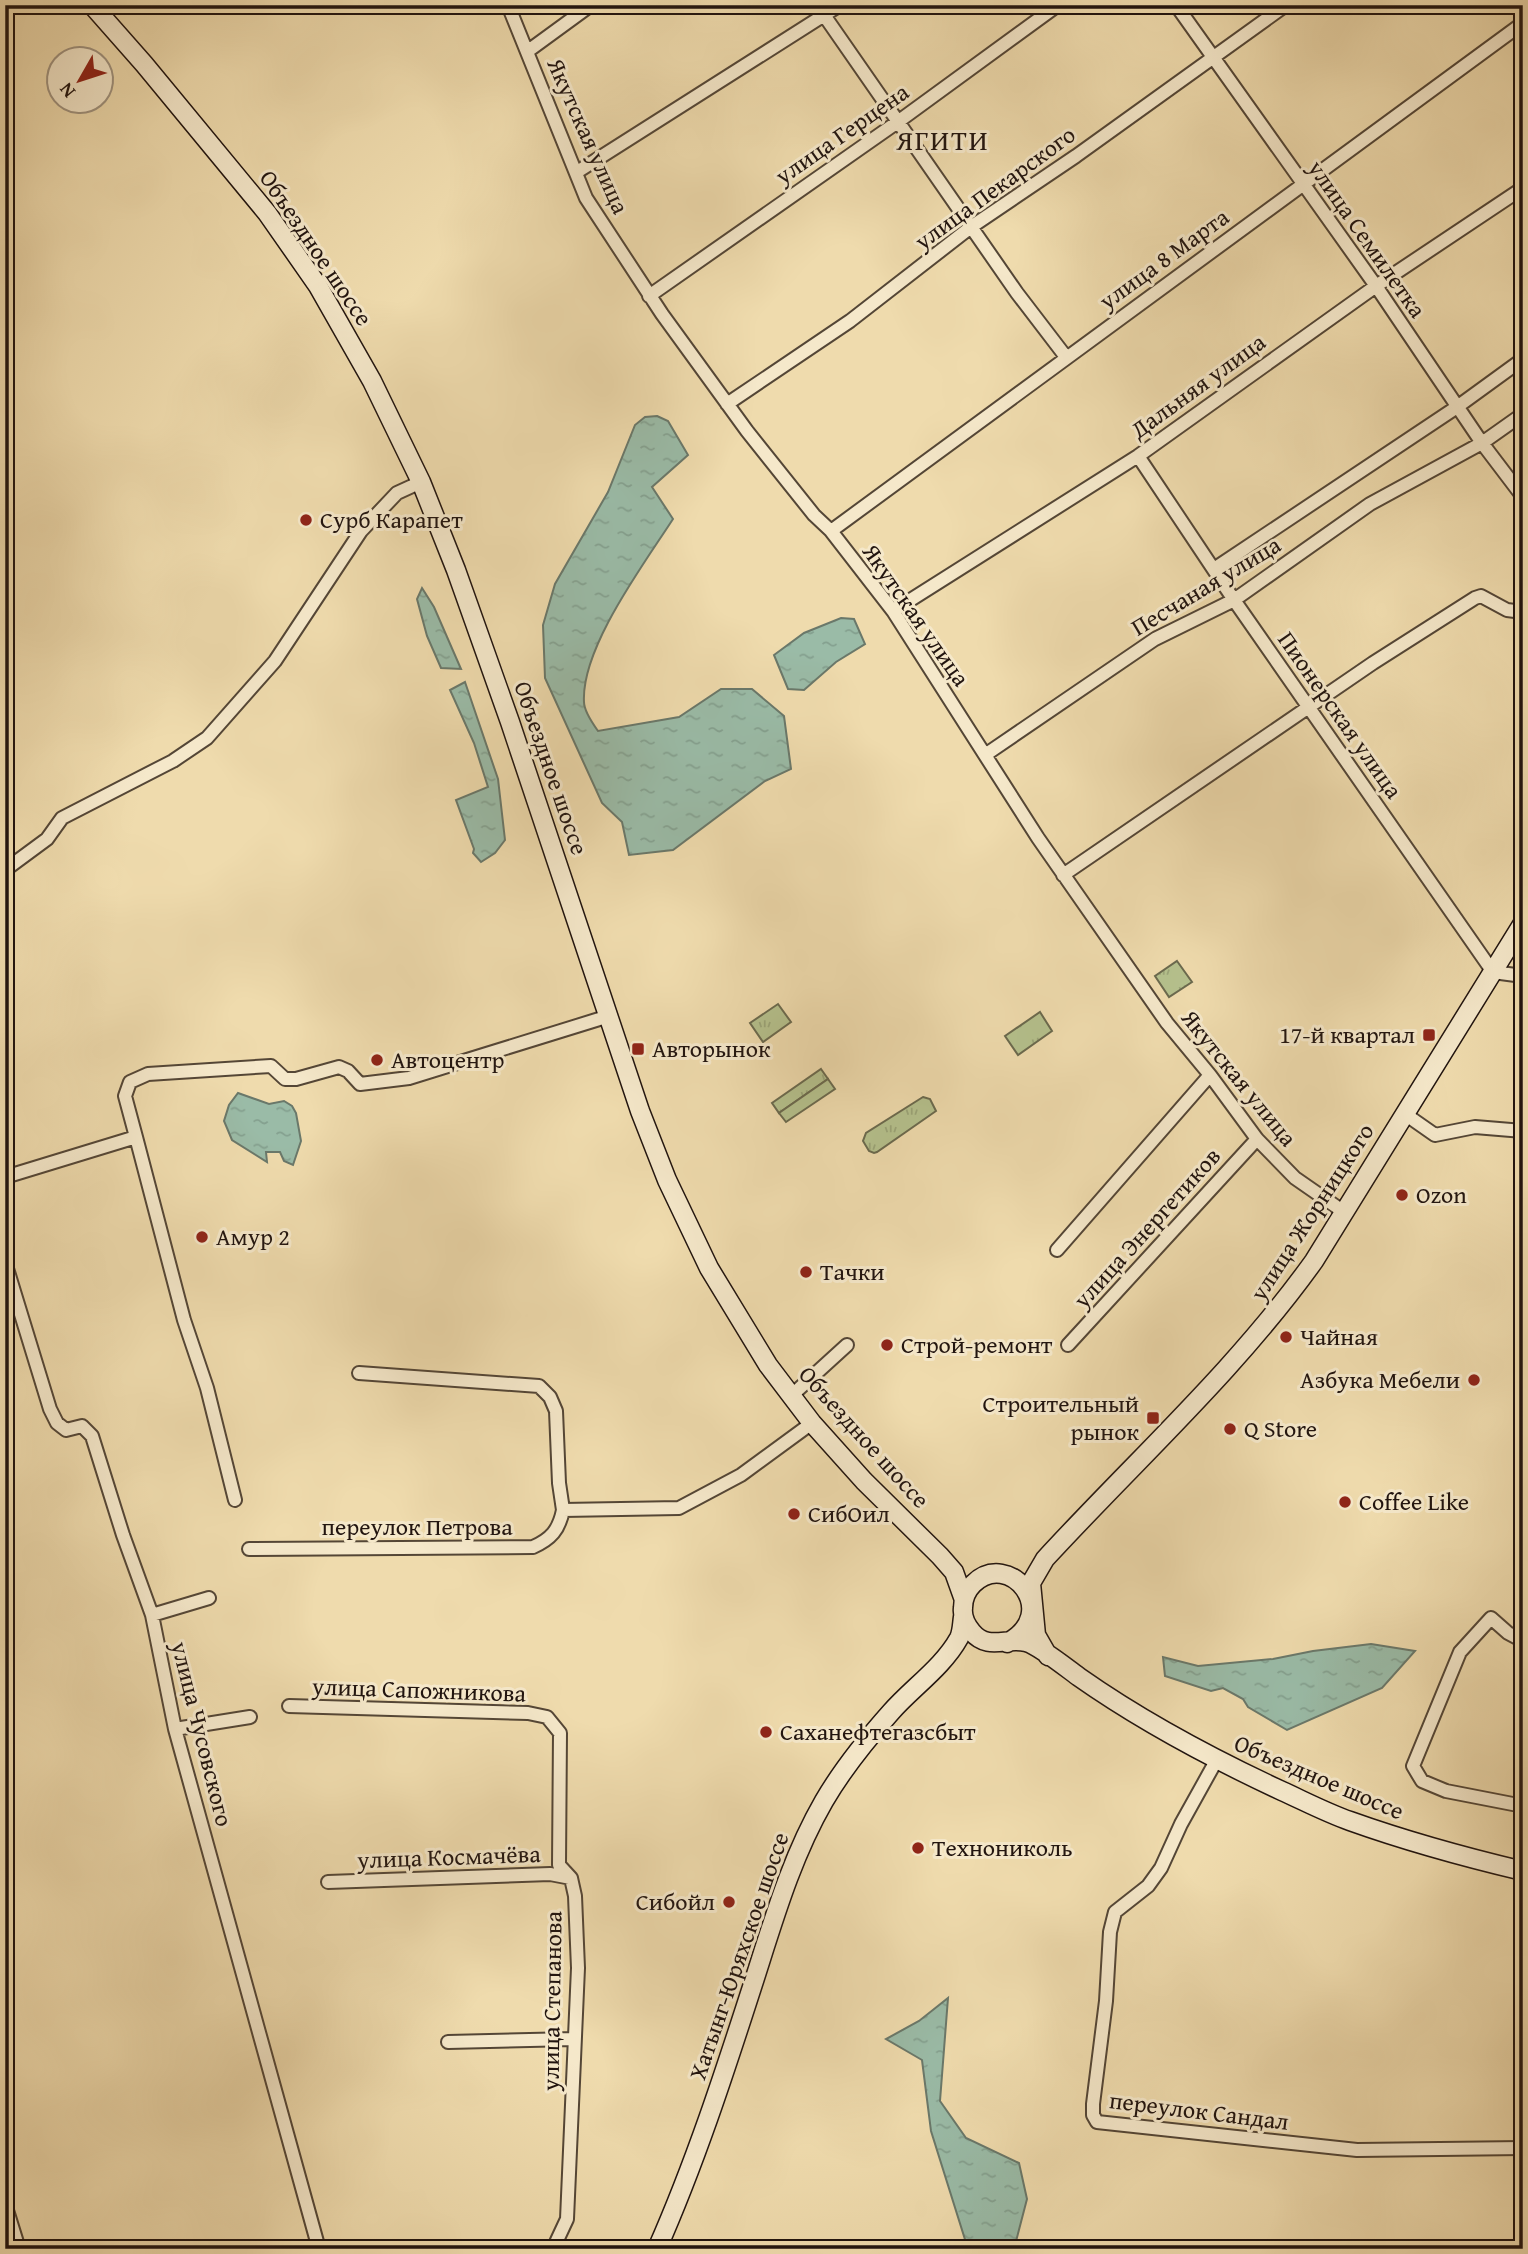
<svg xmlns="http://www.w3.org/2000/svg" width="1528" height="2254" viewBox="0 0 1528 2254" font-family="'Gentium Book Plus',serif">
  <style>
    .grass { fill: url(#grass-tufts); stroke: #6b6a4e; stroke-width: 2 }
    .pitch { fill: #b5c18d; stroke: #6b6a4e; stroke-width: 2 }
    .water { fill: url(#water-ripples); stroke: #6a786a; stroke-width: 2 }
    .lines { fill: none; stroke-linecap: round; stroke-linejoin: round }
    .minor-casing { stroke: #544636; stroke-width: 16 }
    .secondary-casing { stroke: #21140f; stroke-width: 21 }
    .minor { stroke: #f5e8ca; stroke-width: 12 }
    .secondary { stroke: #f5e8ca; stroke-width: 18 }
    .poi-dot { fill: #8f2418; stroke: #f5e8ca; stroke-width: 2.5 }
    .labels { text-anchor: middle; stroke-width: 6; stroke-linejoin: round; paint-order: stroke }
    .street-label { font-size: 24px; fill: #21140f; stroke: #f5e8ca }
    .poi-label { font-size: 24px; fill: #21140f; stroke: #f5e8ca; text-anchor: start }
    .quarter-label { font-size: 28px; letter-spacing: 2px; fill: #21140f; stroke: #f5e8ca }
  </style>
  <defs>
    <pattern id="grass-tufts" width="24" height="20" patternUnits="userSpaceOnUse" patternTransform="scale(1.75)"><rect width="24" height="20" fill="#b5c18d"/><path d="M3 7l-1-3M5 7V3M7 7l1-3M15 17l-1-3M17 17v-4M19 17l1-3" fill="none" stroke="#9ba578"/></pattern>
    <pattern id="water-ripples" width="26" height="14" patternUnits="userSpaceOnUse" patternTransform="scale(1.75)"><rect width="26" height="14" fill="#9abba7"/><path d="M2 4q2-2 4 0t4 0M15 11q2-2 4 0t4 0" fill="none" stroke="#84a08f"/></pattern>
  </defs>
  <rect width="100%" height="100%" fill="#efdbad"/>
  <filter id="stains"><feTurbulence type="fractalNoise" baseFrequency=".00286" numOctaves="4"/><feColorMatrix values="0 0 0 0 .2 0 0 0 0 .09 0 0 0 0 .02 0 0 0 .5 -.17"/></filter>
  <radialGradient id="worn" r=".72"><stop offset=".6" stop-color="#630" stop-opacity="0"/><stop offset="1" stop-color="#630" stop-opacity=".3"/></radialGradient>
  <!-- grass -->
  <path class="grass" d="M 1177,961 L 1192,982 L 1169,997 L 1155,976 Z
    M 778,1004 L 791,1022 L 763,1042 L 750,1023 Z
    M 1040,1012 L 1052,1031 L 1018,1055 L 1005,1036 Z
    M 821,1069 L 828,1079 L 779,1113 L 772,1103 Z
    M 923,1097 L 930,1099 L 936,1111 L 877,1152 L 874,1153 L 869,1151 L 863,1141 L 866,1133 Z"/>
  <!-- pitch -->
  <path class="pitch" d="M 828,1079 L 835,1089 L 786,1122 L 779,1113 Z"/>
  <!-- water -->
  <path class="water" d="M 657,416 L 668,421 L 688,455 L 652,487 L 673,519 C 644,564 581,648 584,702 C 584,711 593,724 598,731 L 679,717 L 721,689 L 752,689 L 784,716 L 791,769 L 765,781 L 673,850 L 629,855 L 622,822 L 602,803 L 545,678 L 543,625 L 555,584 L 608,492 L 635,425 L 645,417 Z
    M 422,588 L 434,607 L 461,669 L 441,668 L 427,636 L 417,599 Z
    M 841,618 L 854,619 L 865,644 L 836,662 L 804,690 L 788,689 L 774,655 L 804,633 Z
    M 465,682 L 498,779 L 505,840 L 495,853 L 481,862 L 473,853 L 474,849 L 456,800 L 488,787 L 474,743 L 450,690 Z
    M 238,1093 L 269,1104 L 284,1101 L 292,1106 L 296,1113 L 301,1141 L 293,1165 L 284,1161 L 280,1152 L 266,1152 L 267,1162 L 232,1140 L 224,1121 L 229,1105 Z
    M 1371,1644 L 1415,1651 L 1382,1688 L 1287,1730 L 1248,1707 L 1243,1699 L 1223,1688 L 1211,1691 L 1165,1676 L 1163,1657 L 1198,1666 L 1273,1659 L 1313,1651 Z
    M 948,1998 L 940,2101 L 966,2138 L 1019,2163 L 1027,2199 L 1014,2249 L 968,2249 L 931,2131 L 922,2060 L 886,2039 L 919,2021 Z"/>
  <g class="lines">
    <!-- minor casing -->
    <g class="minor-casing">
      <path id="minor" d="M 508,5 L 586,198 L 662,314 L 747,431 L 814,515 L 831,531 L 893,611 L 1038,838 L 1167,1023 L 1210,1075 L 1257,1139 L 1295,1178 L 1344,1212
        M 817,5 L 1017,293 L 1066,357
        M 1176,5 L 1376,286 L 1482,443 L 1523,497
        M 528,51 L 591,5
        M 577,172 L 840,5
        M 649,296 L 899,121 L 1058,5
        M 727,404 L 850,321 L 971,227 L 1076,156 L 1286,5
        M 1138,456 L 1234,600 L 1493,972 L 1523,976
        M 831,531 L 1523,23
        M 1214,569 L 1457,407 L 1523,359
        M 893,611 L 1138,456 L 1376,286 L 1523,188
        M 985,755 L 1155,639 L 1234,600 L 1370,504 L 1482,443 L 1523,414
        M 5,870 L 47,839 L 62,818 L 173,761 L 207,738 L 275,661 L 361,531 L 397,493 L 421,482
        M 1063,875 L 1373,663 L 1475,598 L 1481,596 L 1507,610 L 1523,612
        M 1405,1114 L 1435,1135 L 1475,1127 L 1523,1131
        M 136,1137 L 125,1096 L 130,1082 L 148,1074 L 271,1066 L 285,1079 L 296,1079 L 339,1067 L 348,1071 L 360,1084 L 409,1078 L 609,1016
        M 5,1177 L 136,1137 L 184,1320 L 207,1388 L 235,1500
        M 1057,1250 L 1210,1075
        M 5,1262 L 50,1409 L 57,1423 L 66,1430 L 82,1426 L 92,1436 L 123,1535 L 152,1615 L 175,1729 L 319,2249
        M 1068,1345 L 1257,1139
        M 359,1373 L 539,1386 L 550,1397 L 556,1411 L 559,1483 L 563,1510 L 679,1508 L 741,1475 L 812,1423
        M 791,1396 L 847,1345
        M 249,1549 L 533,1547 C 551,1539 559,1530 563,1510
        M 152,1615 L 209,1598
        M 1523,1641 L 1508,1633 L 1491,1618 L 1460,1652 L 1413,1766 L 1422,1781 L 1446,1791 L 1523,1806
        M 289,1706 L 528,1713 L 547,1717 L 560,1733 L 559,1865 L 571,1878 L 575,1896 L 578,1968 L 567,2219 L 553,2249
        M 175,1729 L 250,1717
        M 1216,1761 L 1181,1824 L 1161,1868 L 1148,1886 L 1115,1912 L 1110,1932 L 1106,2001 L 1093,2104 L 1093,2115 L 1097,2122 L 1357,2150 L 1523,2148
        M 328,1882 L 550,1874 L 571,1878
        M 448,2042 L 573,2039
        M 5,2204 L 19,2249"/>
    </g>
    <!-- secondary casing -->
    <g class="secondary-casing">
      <path id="secondary" d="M 92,5 L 144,64 L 267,213 L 318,286 L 372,381 L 421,482 L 456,570 L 510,722 L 640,1111 L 667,1180 L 709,1268 L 768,1365 L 812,1423 L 864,1481 L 940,1556 L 954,1572 L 964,1600
        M 1007,1643 C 1063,1613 1009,1548 973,1584 C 967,1590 963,1599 963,1608 C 962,1617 966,1625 972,1632 C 988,1651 1006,1637 1026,1642 C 1038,1645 1068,1669 1079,1677 C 1143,1722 1211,1758 1282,1791 C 1304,1801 1327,1813 1350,1821 C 1406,1841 1464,1857 1523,1871
        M 1048,1656 L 1036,1635 L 1031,1583 L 1045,1559 C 1136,1460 1236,1370 1314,1261 L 1523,923
        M 657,2249 C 695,2163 724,2074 753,1984 C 773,1922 791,1858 824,1801 C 842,1770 867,1739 891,1712 C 912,1688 943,1667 959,1638 C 962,1632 962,1624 963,1617"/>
    </g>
    <!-- minor -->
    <use href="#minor" class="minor"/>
    <!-- secondary -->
    <use href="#secondary" class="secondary"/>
  </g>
  <!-- markers -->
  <g class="poi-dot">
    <circle cx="306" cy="520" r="7"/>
    <rect x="1422" y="1028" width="14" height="14" rx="3.5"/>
    <rect x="631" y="1042" width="14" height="14" rx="3.5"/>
    <circle cx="377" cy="1060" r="7"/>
    <circle cx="1402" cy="1195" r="7"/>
    <circle cx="202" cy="1237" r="7"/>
    <circle cx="806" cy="1272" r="7"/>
    <circle cx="1286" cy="1337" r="7"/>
    <circle cx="887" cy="1345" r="7"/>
    <circle cx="1474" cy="1380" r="7"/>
    <rect x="1146" y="1411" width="14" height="14" rx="3.5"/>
    <circle cx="1230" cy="1429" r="7"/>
    <circle cx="1345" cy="1502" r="7"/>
    <circle cx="794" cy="1514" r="7"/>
    <circle cx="766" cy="1732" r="7"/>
    <circle cx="918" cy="1848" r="7"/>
    <circle cx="729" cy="1902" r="7"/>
  </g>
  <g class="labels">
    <!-- street labels -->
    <g class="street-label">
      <text transform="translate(842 134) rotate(-35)" y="8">улица Герцена</text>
      <text transform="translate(588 136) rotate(66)" y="8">Якутская улица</text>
      <text transform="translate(995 188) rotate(-36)" y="8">улица Пекарского</text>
      <text transform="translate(1367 239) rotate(55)" y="8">улица Семилетка</text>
      <text transform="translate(316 248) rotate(56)" y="8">Объездное шоссе</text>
      <text transform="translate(1164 259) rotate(-36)" y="8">улица 8 Марта</text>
      <text transform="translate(1198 386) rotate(-36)" y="8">Дальняя улица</text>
      <text transform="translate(1206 586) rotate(-31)" y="8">Песчаная улица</text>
      <text transform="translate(916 615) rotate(55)" y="8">Якутская улица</text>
      <text transform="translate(1340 715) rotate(55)" y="8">Пионерская улица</text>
      <text transform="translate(551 768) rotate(71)" y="8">Объездное шоссе</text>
      <text transform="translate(1239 1078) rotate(51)" y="8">Якутская улица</text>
      <text transform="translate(1312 1212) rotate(-57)" y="8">улица Жорницкого</text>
      <text transform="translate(1147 1228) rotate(-48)" y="8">улица Энергетиков</text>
      <text transform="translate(864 1437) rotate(48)" y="8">Объездное шоссе</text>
      <text x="417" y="1535">переулок Петрова</text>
      <text transform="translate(419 1690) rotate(2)" y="8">улица Сапожникова</text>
      <text transform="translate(202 1734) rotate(76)" y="8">улица Чусовского</text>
      <text transform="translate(1319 1777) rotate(23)" y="8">Объездное шоссе</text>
      <text transform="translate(449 1857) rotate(-2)" y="8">улица Космачёва</text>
      <text transform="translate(739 1956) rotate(-71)" y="8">Хатынг-Юряхское шоссе</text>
      <text transform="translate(552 2001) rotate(-89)" y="8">улица Степанова</text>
      <text transform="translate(1199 2111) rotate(7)" y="8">переулок Сандал</text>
    </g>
    <!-- poi labels -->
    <g class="poi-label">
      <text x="320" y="528">Сурб Карапет</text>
      <text x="1415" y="1043" text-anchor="end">17-й квартал</text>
      <text x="652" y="1057">Авторынок</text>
      <text x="391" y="1068">Автоцентр</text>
      <text x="1416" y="1203">Ozon</text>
      <text x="216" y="1245">Амур 2</text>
      <text x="820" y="1280">Тачки</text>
      <text x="1300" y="1345">Чайная</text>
      <text x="901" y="1353">Строй-ремонт</text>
      <text x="1460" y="1388" text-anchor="end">Азбука Мебели</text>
      <text x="1139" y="1412" text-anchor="end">Строительный<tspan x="1139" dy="28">рынок</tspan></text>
      <text x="1244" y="1437">Q Store</text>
      <text x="1359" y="1510">Coffee Like</text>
      <text x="808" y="1522">СибОил</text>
      <text x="780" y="1740">Саханефтегазсбыт</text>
      <text x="932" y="1856">Технониколь</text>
      <text x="715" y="1910" text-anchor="end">Сибойл</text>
    </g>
    <!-- quarter labels -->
    <g class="quarter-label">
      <text x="943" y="150">ЯГИТИ</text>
    </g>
  </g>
  <!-- margin -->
  <rect width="1528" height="2254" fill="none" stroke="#efdbad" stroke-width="28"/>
  <rect x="7" y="7" width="1514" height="2240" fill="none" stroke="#21140f" stroke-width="3.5"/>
  <rect x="14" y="14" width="1500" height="2226" fill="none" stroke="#21140f" stroke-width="2"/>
  <!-- north arrow -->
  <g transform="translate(80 80) rotate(231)"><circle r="33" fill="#f5e8ca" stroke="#a0937f" stroke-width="2"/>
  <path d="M0-5L12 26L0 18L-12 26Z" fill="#8f2418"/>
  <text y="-10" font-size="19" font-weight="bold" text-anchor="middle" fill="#21140f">N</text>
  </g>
  <rect width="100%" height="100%" filter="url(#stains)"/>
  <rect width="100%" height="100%" fill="url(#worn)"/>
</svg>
